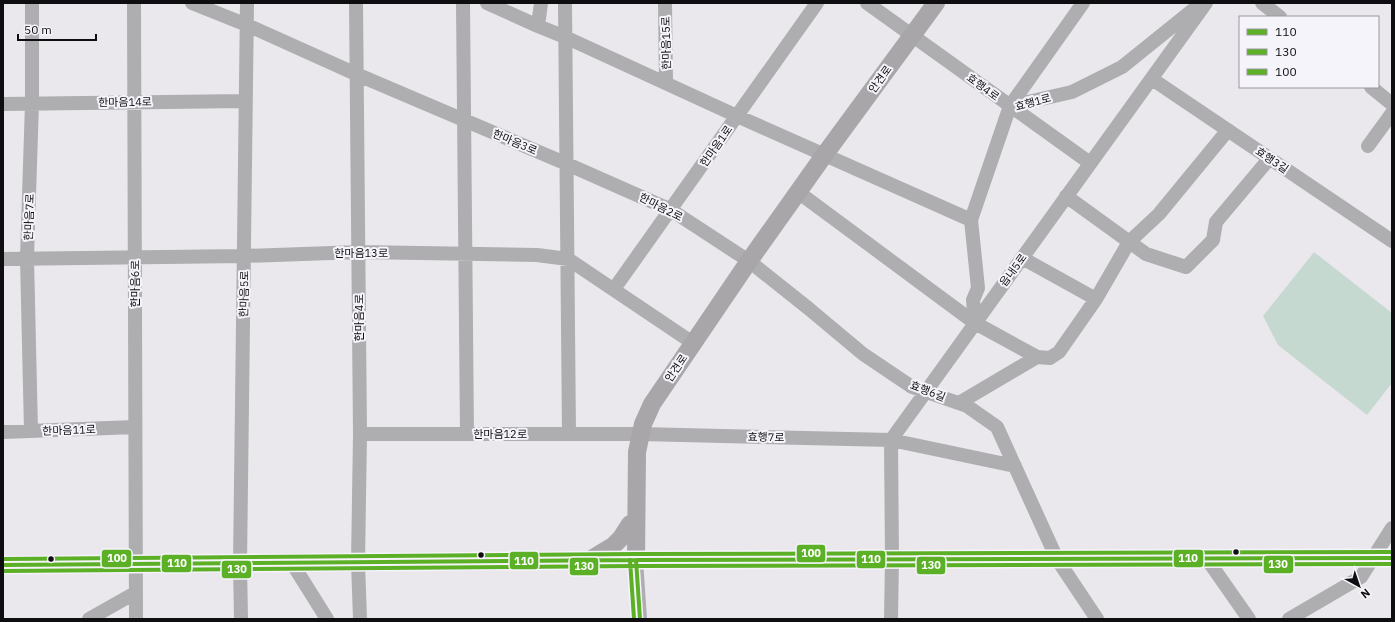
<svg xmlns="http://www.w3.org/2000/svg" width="1395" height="622" viewBox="0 0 1395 622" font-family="'IBM Plex Sans','Noto Sans KR',sans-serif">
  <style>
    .garden { fill: #c6d9d0 }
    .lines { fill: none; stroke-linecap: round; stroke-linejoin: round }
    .minor { stroke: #aeadb0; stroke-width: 14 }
    .major { stroke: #a8a6a8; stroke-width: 18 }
    .bus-1-casing { stroke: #f6f4fb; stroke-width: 7 }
    .bus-2-casing { stroke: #f6f4fb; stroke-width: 7 }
    .bus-3-casing { stroke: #f6f4fb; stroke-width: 7 }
    .bus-1 { stroke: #5bb025; stroke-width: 4 }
    .bus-2 { stroke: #5bb025; stroke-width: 4 }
    .bus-3 { stroke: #5bb025; stroke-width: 4 }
    .bus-dot { fill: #0e0d0f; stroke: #f6f4fb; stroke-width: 1.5 }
    .labels { text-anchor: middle; stroke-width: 4; stroke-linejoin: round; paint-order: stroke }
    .street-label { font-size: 11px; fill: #0e0d0f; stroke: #f6f4fb }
    .line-badge { stroke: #f6f4fb; stroke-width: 1.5 }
    .badge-label { font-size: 11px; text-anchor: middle; font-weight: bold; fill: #fff }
  </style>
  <rect width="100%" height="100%" fill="#eae8ec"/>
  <!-- garden -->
  <path class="garden" d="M 1314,252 L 1392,313 L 1392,383 L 1367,415 L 1278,345 L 1263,316 Z"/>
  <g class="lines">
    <!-- minor -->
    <path class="minor" d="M 134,3 L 136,619
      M 192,3 L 247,25 L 356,74 L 567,164 L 671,210 L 749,261 L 808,308 L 863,354 L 912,387 L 967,406 L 997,427 L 1057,559 L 1097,619
      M 356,3 L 360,434 L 358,563 L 360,619
      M 463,3 L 467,434
      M 487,3 L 538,26 L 565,37 L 737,116 L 971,220
      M 565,3 L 569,434
      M 665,3 L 666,83
      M 867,3 L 1090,163
      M 1262,3 L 1280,17
      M 538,26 L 541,3
      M 1152,79 L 1392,241
      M 1371,87 L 1392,104
      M 3,104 L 246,101
      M 1010,106 L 1072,92 L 1122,67 L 1199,5
      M 1368,146 L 1392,113
      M 798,192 L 975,323 L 1037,357 L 1050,358 L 1059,352 L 1096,299 L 1129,242 L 1159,214 L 1228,130
      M 1066,196 L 1146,254 L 1186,267 L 1213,240 L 1216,222 L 1269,159
      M 1022,258 L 1096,299
      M 3,259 L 244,256 L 359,252 L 537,255 L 568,259 L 693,343
      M 614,289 L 817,3
      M 975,323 L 973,300 L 978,288 L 971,220 L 1010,106 L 1083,3
      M 959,403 L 1037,357
      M 31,431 L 27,258 L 32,103 L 32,3
      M 3,432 L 135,427
      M 360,434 L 640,434 L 891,440 L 1015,466
      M 1207,559 L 1249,619
      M 292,563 L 327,619
      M 89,619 L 135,593
      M 241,619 L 240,564 L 247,3
      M 640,619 L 636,560 L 1392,558
      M 891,619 L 892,559 L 891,440 L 1206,3
      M 1289,619 L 1361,577 L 1392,528"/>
    <!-- major -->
    <path class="major" d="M 590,560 L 613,546 L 621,538 L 630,524 L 636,522
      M 3,565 L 636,560 L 637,452 L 643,424 L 652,404 L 749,261 L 825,154 L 936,3"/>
    <!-- bus-1 casing -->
    <g class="bus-1-casing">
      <path id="bus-1" d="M 636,560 L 640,619
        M 3,565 L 636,560 L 1392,558"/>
    </g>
    <!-- bus-2 casing -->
    <g class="bus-2-casing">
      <path id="bus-2" d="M 630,560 L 634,619
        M 3,571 L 636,566 L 1392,564"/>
    </g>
    <!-- bus-3 casing -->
    <g class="bus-3-casing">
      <path id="bus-3" d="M 3,559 L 636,554 L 1392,552"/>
    </g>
    <!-- bus-1 -->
    <use href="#bus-1" class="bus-1"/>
    <!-- bus-2 -->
    <use href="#bus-2" class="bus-2"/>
    <!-- bus-3 -->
    <use href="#bus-3" class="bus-3"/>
  </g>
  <!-- markers -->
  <g class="bus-dot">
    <circle cx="1236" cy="552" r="3.5"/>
    <circle cx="481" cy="555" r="3.5"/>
    <circle cx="51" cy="559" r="3.5"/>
  </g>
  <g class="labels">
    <!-- street labels -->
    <g class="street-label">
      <text transform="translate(666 43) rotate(-91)" y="4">한마음15로</text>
      <text transform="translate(880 79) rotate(-54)" y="4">안견로</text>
      <text transform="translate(983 87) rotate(36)" y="4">효행4로</text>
      <text transform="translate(125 102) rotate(-1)" y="4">한마음14로</text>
      <text transform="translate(1033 102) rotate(-15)" y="4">효행1로</text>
      <text transform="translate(515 142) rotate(23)" y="4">한마음3로</text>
      <text transform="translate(716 146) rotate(-55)" y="4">한마음1로</text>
      <text transform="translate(1272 160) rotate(34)" y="4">효행3길</text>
      <text transform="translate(661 207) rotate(27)" y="4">한마음2로</text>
      <text transform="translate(29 217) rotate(-88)" y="4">한마음7로</text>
      <text x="361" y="257">한마음13로</text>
      <text transform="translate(1013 270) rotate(-54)" y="4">읍내5로</text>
      <text transform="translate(135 284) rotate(-90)" y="4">한마음6로</text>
      <text transform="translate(244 294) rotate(-89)" y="4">한마음5로</text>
      <text transform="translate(359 318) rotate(-90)" y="4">한마음4로</text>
      <text transform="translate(676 368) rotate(-56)" y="4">안견로</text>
      <text transform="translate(928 391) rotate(21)" y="4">효행6길</text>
      <text transform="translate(69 430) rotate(-2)" y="4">한마음11로</text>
      <text x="500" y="438">한마음12로</text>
      <text transform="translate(766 437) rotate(1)" y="4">효행7로</text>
    </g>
  </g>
  <g class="line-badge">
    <rect x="796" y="544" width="30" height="19" rx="4" fill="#5bb025"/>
    <rect x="101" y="549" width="31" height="19" rx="4" fill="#5bb025"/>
    <rect x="1173" y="549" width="31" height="19" rx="4" fill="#5bb025"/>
    <rect x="856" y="550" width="30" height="19" rx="4" fill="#5bb025"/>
    <rect x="509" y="551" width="30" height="19" rx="4" fill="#5bb025"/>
    <rect x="161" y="554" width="31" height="19" rx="4" fill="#5bb025"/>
    <rect x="1263" y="555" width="31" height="19" rx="4" fill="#5bb025"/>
    <rect x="916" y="556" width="30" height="19" rx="4" fill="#5bb025"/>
    <rect x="569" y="557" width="30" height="19" rx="4" fill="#5bb025"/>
    <rect x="221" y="560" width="31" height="19" rx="4" fill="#5bb025"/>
  </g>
  <g class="badge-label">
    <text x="811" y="557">100</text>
    <text x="117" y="562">100</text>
    <text x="1188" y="562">110</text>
    <text x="871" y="563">110</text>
    <text x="524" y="565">110</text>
    <text x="177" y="567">110</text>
    <text x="1278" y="568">130</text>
    <text x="931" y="569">130</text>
    <text x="584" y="570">130</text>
    <text x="237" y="573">130</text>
  </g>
  <!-- border -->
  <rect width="1395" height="622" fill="none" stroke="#0e0d0f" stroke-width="8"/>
  <!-- legend -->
  <rect x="1239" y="16" width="140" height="72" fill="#f6f4fb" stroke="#99989d"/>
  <rect x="1247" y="29" width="20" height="6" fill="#5bb025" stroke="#99989d"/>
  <text x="1275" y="36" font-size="12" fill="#0e0d0f">110</text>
  <rect x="1247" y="49" width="20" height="6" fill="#5bb025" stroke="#99989d"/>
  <text x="1275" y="56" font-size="12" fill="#0e0d0f">130</text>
  <rect x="1247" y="69" width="20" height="6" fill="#5bb025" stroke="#99989d"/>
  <text x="1275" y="76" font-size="12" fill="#0e0d0f">100</text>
  <!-- north arrow -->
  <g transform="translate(1359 586) rotate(140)" stroke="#f6f4fb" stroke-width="3" paint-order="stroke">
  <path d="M0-3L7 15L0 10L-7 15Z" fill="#0e0d0f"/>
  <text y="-6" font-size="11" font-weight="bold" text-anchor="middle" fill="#0e0d0f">N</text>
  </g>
  <!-- scale -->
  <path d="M18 34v6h78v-6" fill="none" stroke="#0e0d0f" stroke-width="2"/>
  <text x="24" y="34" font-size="12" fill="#0e0d0f" stroke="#f6f4fb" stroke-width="3" paint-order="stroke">50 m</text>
</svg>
